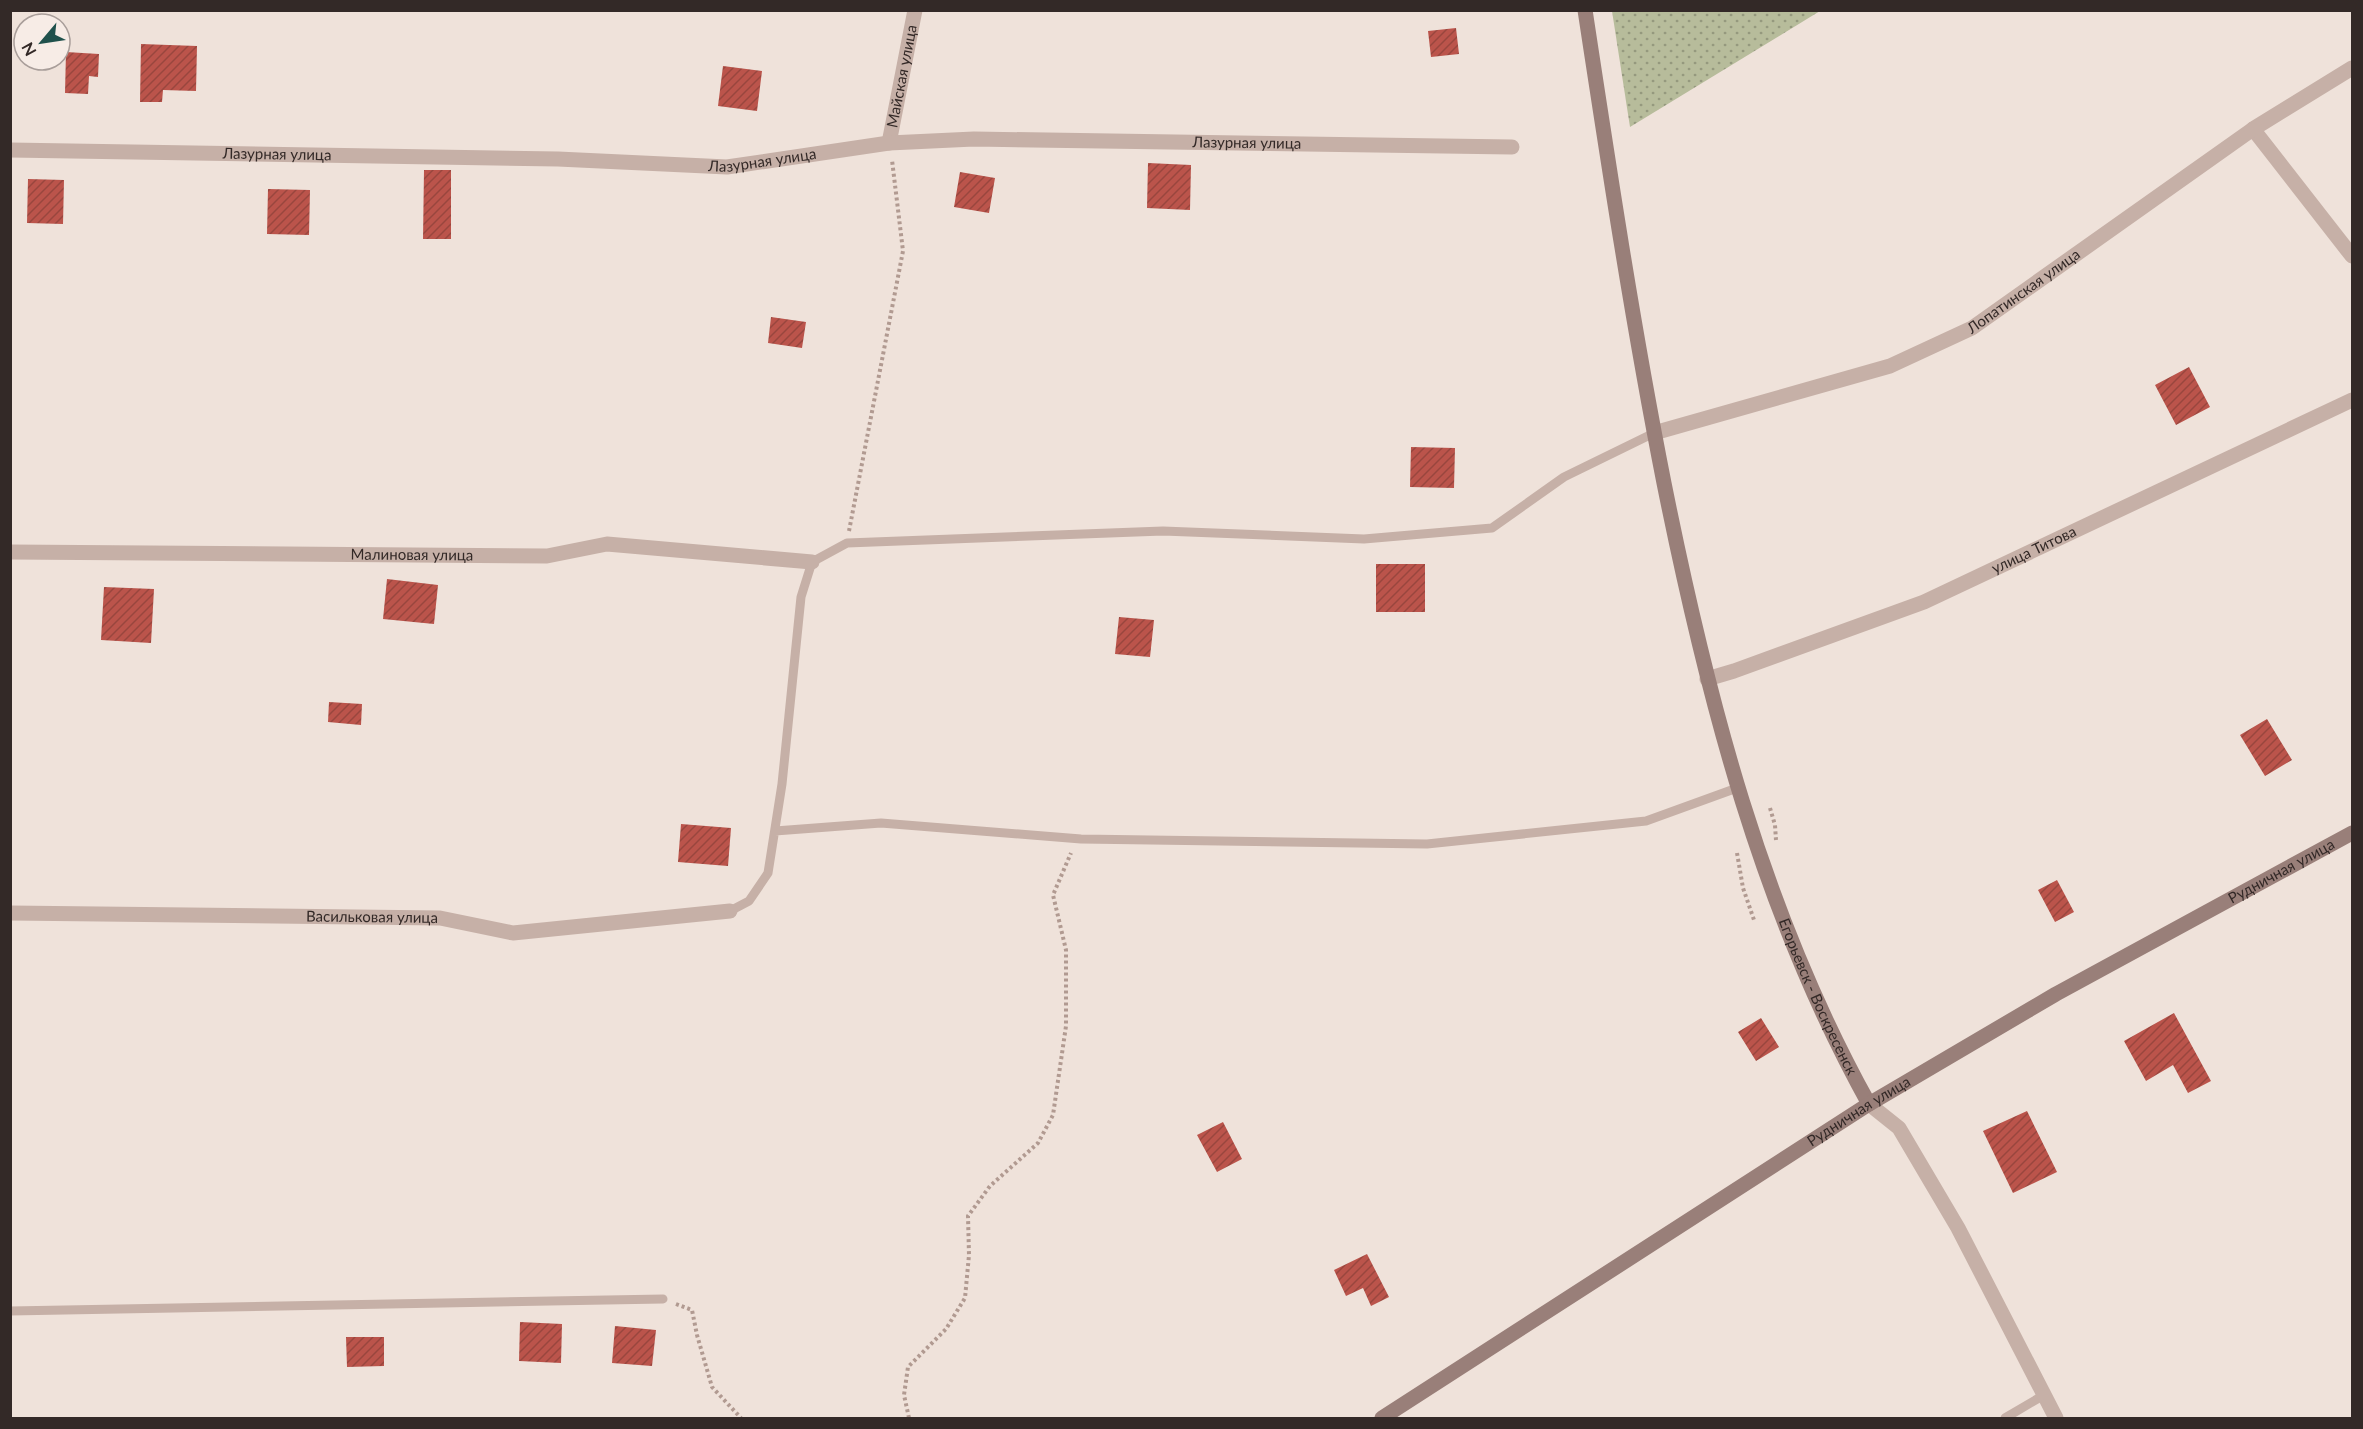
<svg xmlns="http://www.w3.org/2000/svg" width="2363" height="1429" viewBox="0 0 2363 1429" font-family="Lato,sans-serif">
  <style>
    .grass { fill: url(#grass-dots) }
    .building { fill: url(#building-hatch) }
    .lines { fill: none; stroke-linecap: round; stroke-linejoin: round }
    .path { stroke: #b19a91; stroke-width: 4; stroke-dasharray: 3 3; stroke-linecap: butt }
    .lane { stroke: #c6b0a7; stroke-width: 9 }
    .street { stroke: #c6b0a7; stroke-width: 15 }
    .secondary { stroke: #997f79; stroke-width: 15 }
    .labels { text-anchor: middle; stroke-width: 4.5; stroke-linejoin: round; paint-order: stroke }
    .street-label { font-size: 15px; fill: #332927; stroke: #f7ece6 }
  </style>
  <defs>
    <pattern id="grass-dots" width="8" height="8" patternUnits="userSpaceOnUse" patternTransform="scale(1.5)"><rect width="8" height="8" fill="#b7bc9b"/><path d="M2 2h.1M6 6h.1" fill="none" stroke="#95997e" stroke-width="1.8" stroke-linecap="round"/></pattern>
    <pattern id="building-hatch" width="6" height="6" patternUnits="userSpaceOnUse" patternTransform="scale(1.5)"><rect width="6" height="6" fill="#bb544b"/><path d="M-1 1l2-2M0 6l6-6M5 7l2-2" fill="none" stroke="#99463e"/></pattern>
  </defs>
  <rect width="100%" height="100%" fill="#efe2da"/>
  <!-- grass -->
  <path class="grass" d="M 1612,11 L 1612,10 L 1820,11 L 1630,127 Z"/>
  <!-- building -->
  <path class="building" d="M 1456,28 L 1459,54 L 1431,57 L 1428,31 Z
    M 141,44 L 197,46 L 196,91 L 163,90 L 162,102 L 140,102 Z
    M 66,52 L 99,54 L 98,77 L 89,76 L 88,94 L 65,93 Z
    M 723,66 L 762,71 L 757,111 L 718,106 Z
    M 1148,163 L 1191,165 L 1190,210 L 1147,208 Z
    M 424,170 L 451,170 L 451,239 L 423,239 Z
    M 960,172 L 995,178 L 989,213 L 954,207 Z
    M 28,179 L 64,180 L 63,224 L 27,223 Z
    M 268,189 L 310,190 L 309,235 L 267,234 Z
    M 771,317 L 806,322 L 802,348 L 768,343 Z
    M 2189,367 L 2210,407 L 2176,425 L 2155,385 Z
    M 1411,447 L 1455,448 L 1454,488 L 1410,487 Z
    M 1376,564 L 1425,564 L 1425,612 L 1376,612 Z
    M 387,579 L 438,585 L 434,624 L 383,619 Z
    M 104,587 L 154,589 L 151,643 L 101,640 Z
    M 1119,617 L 1154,620 L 1150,657 L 1115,654 Z
    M 329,702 L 362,704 L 361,725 L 328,722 Z
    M 2267,719 L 2292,760 L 2265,776 L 2240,735 Z
    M 681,824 L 731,828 L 728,866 L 678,862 Z
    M 2057,880 L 2074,912 L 2055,922 L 2038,890 Z
    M 2174,1013 L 2211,1081 L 2188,1093 L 2173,1065 L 2146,1081 L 2124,1041 Z
    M 1761,1018 L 1779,1047 L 1756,1061 L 1738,1032 Z
    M 2027,1111 L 2057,1172 L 2013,1193 L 1983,1131 Z
    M 1223,1122 L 1242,1159 L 1217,1172 L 1197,1135 Z
    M 1367,1254 L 1389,1297 L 1371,1306 L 1363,1288 L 1346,1296 L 1334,1270 Z
    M 520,1322 L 562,1324 L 561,1363 L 519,1361 Z
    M 615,1326 L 656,1330 L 652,1366 L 612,1363 Z
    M 346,1337 L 384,1337 L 384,1366 L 347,1367 Z"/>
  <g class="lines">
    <!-- path -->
    <path class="path" d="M 849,531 L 903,251 L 892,160
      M 1770,808 L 1775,825 L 1776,840
      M 1737,853 L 1743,888 L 1754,920
      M 676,1304 L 692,1310 L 697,1335 L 712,1387 L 741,1418
      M 909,1418 L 904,1395 L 908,1367 L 946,1329 L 965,1298 L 969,1255 L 968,1216 L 990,1186 L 1038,1143 L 1053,1115 L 1066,1026 L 1066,950 L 1053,895 L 1071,853"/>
    <!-- lane -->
    <path class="lane" d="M 775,831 L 881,823 L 1081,839 L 1427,844 L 1646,821 L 1737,788
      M 730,911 L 749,901 L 768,873 L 782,784 L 801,597 L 812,562 L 847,543 L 1163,531 L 1364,539 L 1492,528 L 1564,477 L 1654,433
      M 10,1311 L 663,1299
      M 2005,1418 L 2044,1395"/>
    <!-- street -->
    <g class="street">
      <path d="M 2253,129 L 2352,256"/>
      <path id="s1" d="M 889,143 L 915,10"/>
      <path id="s2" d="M 10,150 L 558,159 L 727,167 L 889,143 L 974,139 L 1512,147"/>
      <path id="s3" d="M 1654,433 L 1890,366 L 1972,328 L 2253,129 L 2352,68"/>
      <path id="s4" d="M 10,552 L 547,556 L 607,544 L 812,562"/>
      <path id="s5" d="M 1707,679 L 1734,671 L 1924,602 L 2352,400"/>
      <path id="s6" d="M 10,913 L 440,918 L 513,933 L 730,911"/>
      <path d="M 1869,1104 L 1899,1128 L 1958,1228 L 2056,1418"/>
    </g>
    <!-- secondary -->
    <g class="secondary">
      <path id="s7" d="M 1585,10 C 1609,168 1633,326 1664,483 C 1707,697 1762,912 1869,1104"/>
      <path id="s8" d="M 1382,1418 L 1869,1104 L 2056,994 L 2352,833"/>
    </g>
  </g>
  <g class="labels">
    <!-- street labels -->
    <g class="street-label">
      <text dy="5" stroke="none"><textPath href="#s1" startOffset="68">Майская улица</textPath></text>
      <text dy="5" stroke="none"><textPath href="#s2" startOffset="1239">Лазурная улица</textPath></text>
      <text dy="5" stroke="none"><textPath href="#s2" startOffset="267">Лазурная улица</textPath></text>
      <text dy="5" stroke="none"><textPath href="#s2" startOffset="753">Лазурная улица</textPath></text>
      <text dy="5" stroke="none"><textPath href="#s3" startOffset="399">Лопатинская улица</textPath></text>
      <text dy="5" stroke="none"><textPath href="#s5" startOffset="352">улица Титова</textPath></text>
      <text dy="5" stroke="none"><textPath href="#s4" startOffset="402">Малиновая улица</textPath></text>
      <text dy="5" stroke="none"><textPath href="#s8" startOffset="1053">Рудничная улица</textPath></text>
      <text dy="5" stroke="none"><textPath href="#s6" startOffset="362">Васильковая улица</textPath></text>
      <text dy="5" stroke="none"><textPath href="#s7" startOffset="1017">Егорьевск - Воскресенск</textPath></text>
      <text dy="5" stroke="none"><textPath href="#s8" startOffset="567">Рудничная улица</textPath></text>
    </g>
  </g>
  <!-- border -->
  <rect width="2363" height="1429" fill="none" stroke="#332927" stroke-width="24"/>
  <!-- north arrow -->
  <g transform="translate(42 42) rotate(241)"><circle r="28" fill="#f7ece6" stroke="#a99e9a" stroke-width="1.5"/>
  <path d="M0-4.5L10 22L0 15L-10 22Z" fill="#20514c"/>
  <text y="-9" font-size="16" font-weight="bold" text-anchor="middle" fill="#332927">N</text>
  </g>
</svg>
